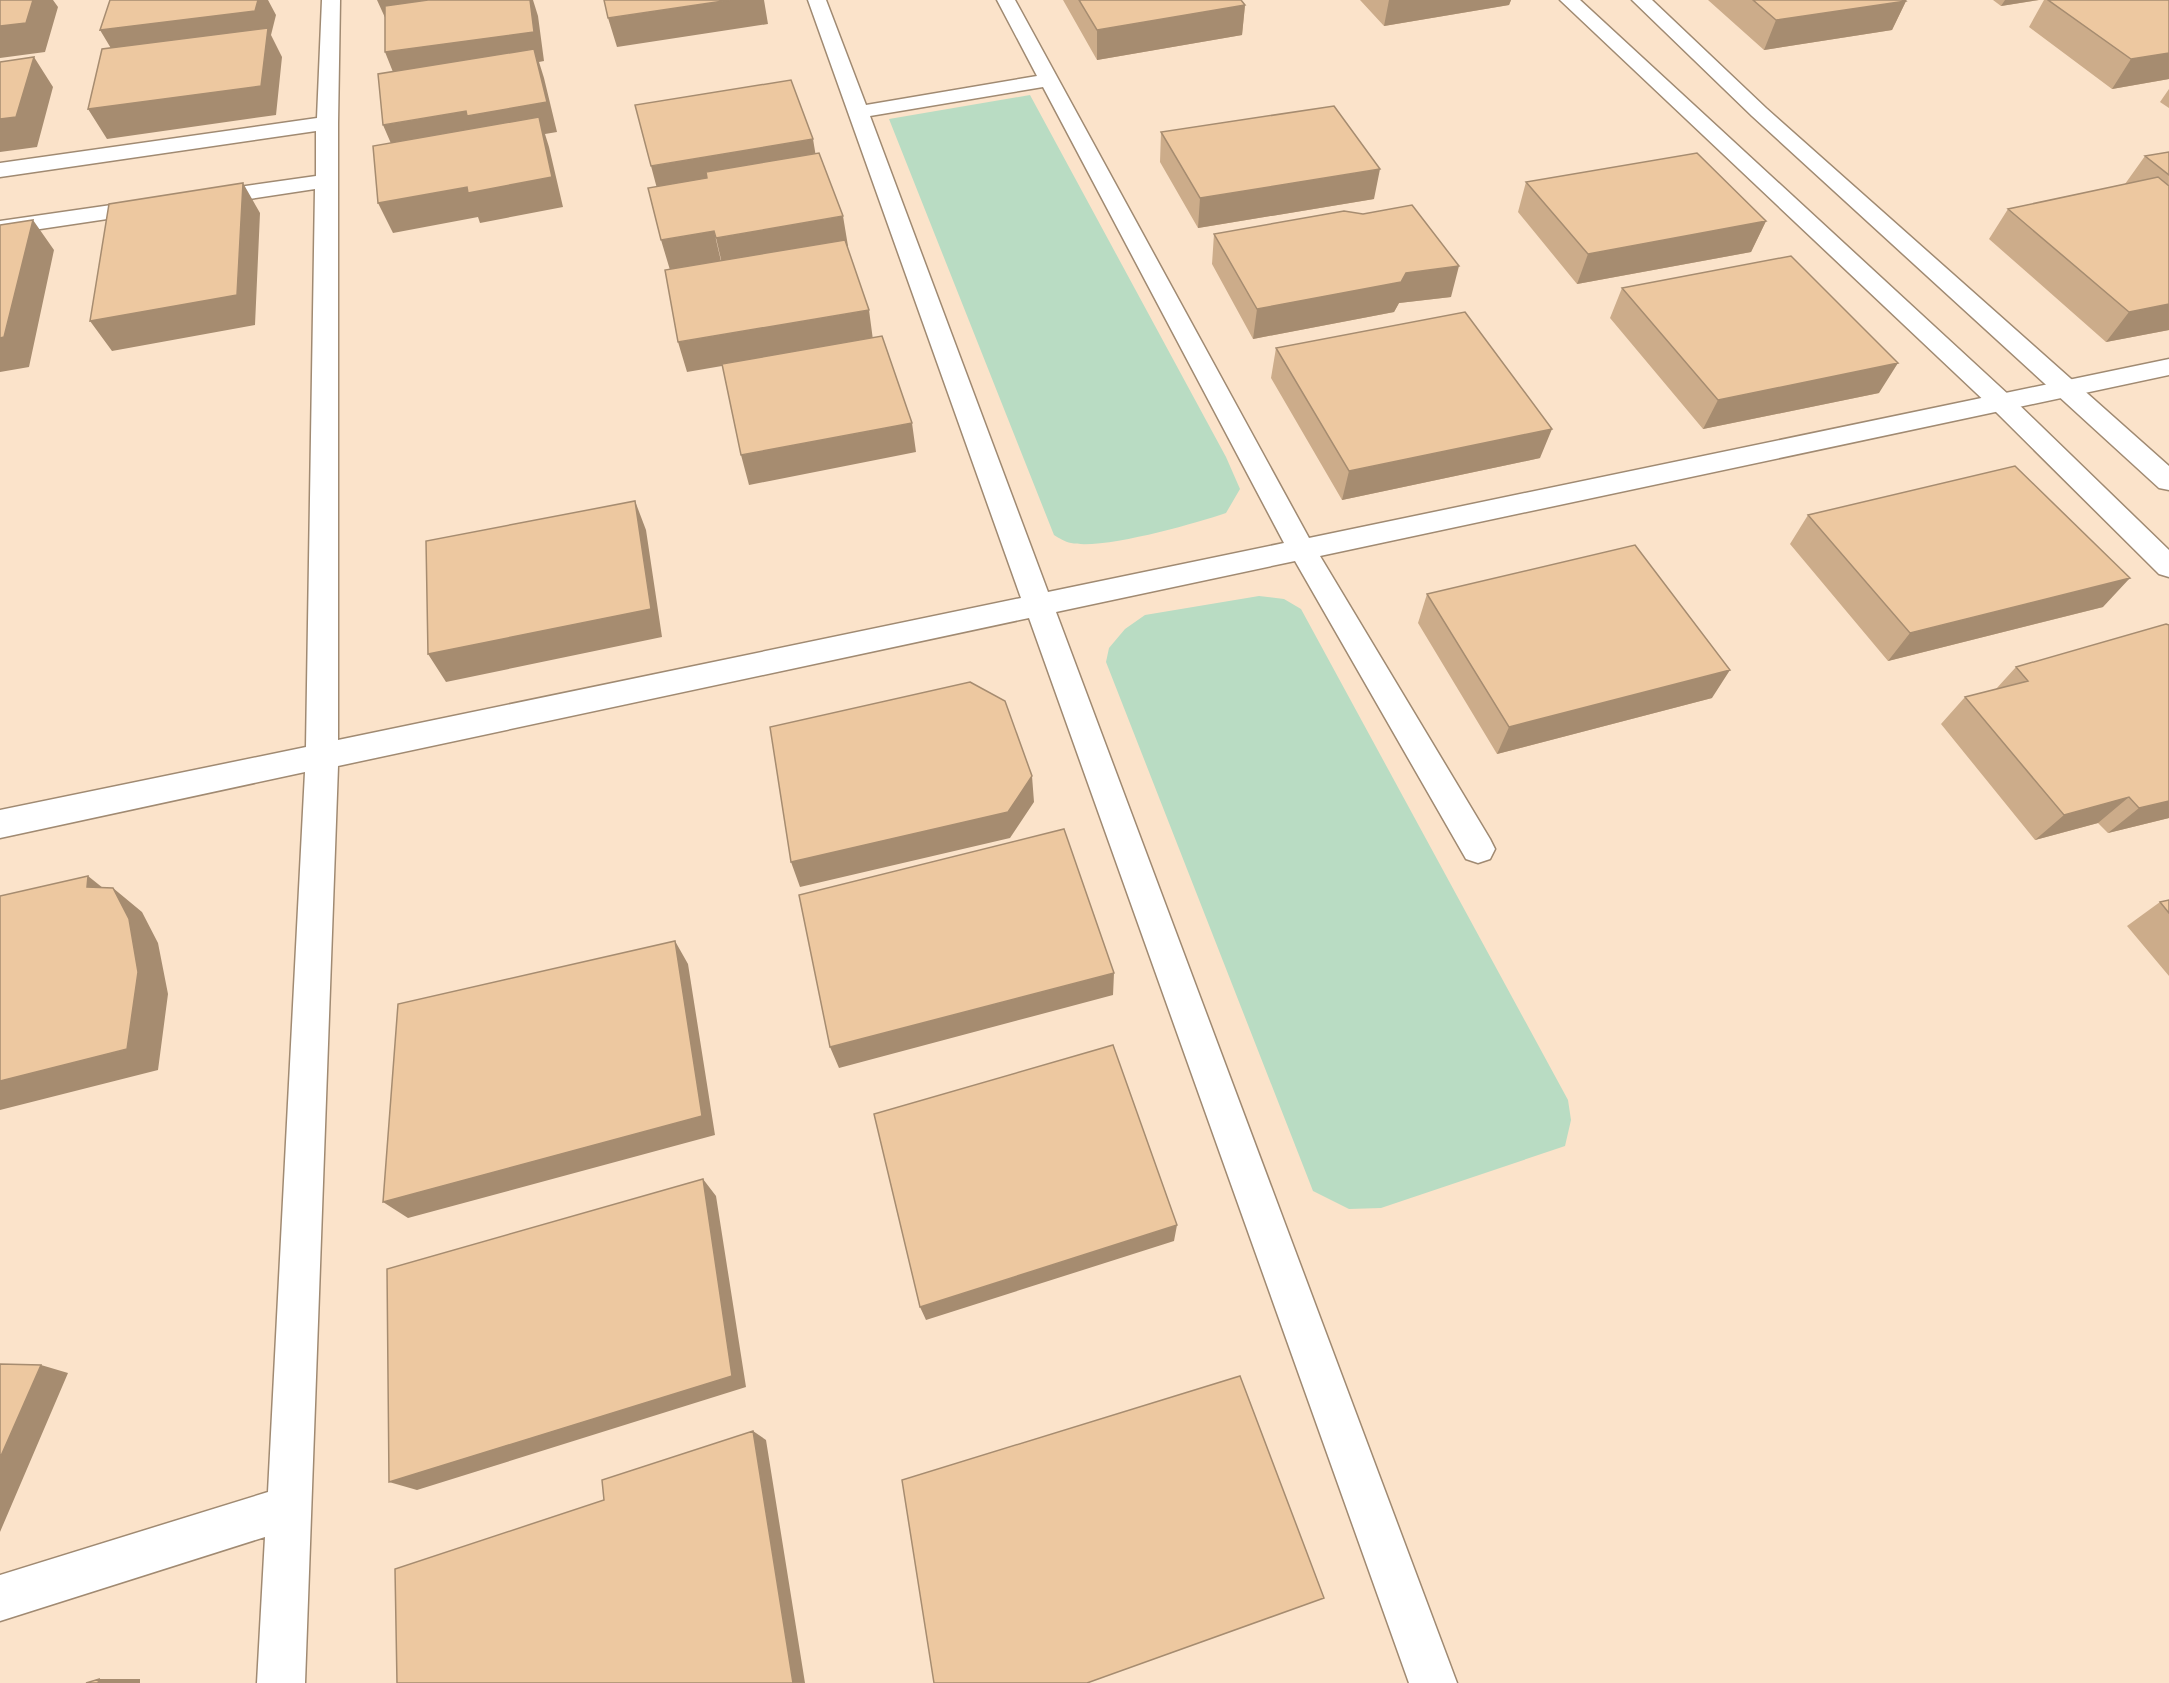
<svg xmlns="http://www.w3.org/2000/svg" width="2169" height="1683" viewBox="0 0 2169 1683" font-family="Literata,serif">
  <style>
    .green { fill: #b9dcc3 }
    .lines { fill: none; stroke-linecap: round; stroke-linejoin: round }
    .minor-casing { stroke: #a08a72; stroke-width: 3 }
    .tertiary-casing { stroke: #a08a72; stroke-width: 3 }
    .minor { fill: #fff; fill-rule: evenodd }
    .tertiary { fill: #fff; fill-rule: evenodd }
    .wall { fill: #ccac8a }
    .shaded-wall { fill: #a68c70 }
    .building { fill: #edc8a0; stroke: #a68c70; stroke-width: 1.5 }
  </style>
  <rect width="100%" height="100%" fill="#fbe3ca"/>
  <!-- green -->
  <path class="green" d="M 1030,95 L 1226,457 L 1240,489 L 1226,513 C 1193,524 1103,550 1071,543 C 1065,542 1059,538 1054,535 L 889,119 Z
    M 1259,596 L 1284,599 L 1301,609 L 1568,1100 L 1571,1120 L 1565,1146 L 1381,1208 L 1349,1209 L 1313,1191 L 1106,662 L 1109,648 L 1125,629 L 1145,615 Z"/>
  <g class="lines">
    <!-- minor casing -->
    <g class="minor-casing">
      <path id="minor" d="M 322,0 L 340,0 L 338,123 L 338,740 L 1021,598 L 808,0 L 826,0 L 866,105 L 1037,76 L 997,0 L 1015,0 L 1309,538 L 2169,359 L 2169,375 L 1320,556 L 1490,839 L 1495,849 L 1490,859 L 1478,863 L 1466,859 L 1295,561 L 1056,612 L 1457,1683 L 1409,1683 L 1029,618 L 338,766 L 305,1683 L 257,1683 L 265,1537 L 0,1621 L 0,1575 L 268,1492 L 305,772 L 0,838 L 0,810 L 306,747 L 315,189 L 204,206 L 196,204 L 193,199 L 196,194 L 204,192 L 316,176 L 316,131 L 0,177 L 0,163 L 317,118 ZM 1043,87 L 1284,543 L 1048,592 L 870,116 Z
        M 153,199 L 161,201 L 164,206 L 161,211 L 0,235 L 0,221 Z"/>
    </g>
    <!-- tertiary casing -->
    <g class="tertiary-casing">
      <path id="tertiary" d="M 1560,0 L 1580,0 L 2010,396 L 2169,550 L 2169,577 L 2159,574 L 1992,408 Z
        M 1632,0 L 1652,0 L 1766,108 L 2169,466 L 2169,490 L 2159,488 L 1752,116 Z"/>
    </g>
    <!-- minor -->
    <use href="#minor" class="minor"/>
    <!-- tertiary -->
    <use href="#tertiary" class="tertiary"/>
  </g>
  <!-- wall -->
  <path class="wall" d="M 1063,0 L 1241,0 L 1245,5 L 1242,35 L 1097,60 Z
    M 1360,0 L 1511,0 L 1509,5 L 1384,26 Z
    M 1708,0 L 1905,0 L 1906,1 L 1892,30 L 1764,50 Z
    M 1993,0 L 2039,0 L 2001,6 Z
    M 2044,0 L 2169,0 L 2169,79 L 2112,89 L 2029,27 Z
    M 2169,89 L 2169,108 L 2160,102 Z
    M 1161,132 L 1374,199 L 1198,228 L 1160,162 Z
    M 2169,152 L 2169,330 L 2106,342 L 1989,239 L 2008,209 L 2125,184 L 2145,156 Z
    M 1526,182 L 1766,221 L 1751,252 L 1577,284 L 1518,212 Z
    M 1214,234 L 1451,297 L 1399,303 L 1394,312 L 1253,339 L 1212,264 Z
    M 1622,288 L 1879,393 L 1703,429 L 1610,318 Z
    M 1276,348 L 1540,458 L 1342,500 L 1271,378 Z
    M 1808,515 L 2103,607 L 1888,661 L 1790,544 Z
    M 1427,594 L 1712,698 L 1497,754 L 1418,623 Z
    M 2169,625 L 2169,818 L 2108,833 L 2098,823 L 2035,840 L 1941,724 L 1965,697 L 1996,689 L 2016,667 Z
    M 2169,900 L 2169,976 L 2127,926 L 2160,902 Z"/>
  <!-- shaded-wall -->
  <path class="shaded-wall" d="M 33,0 L 53,0 L 58,7 L 45,52 L 0,58 L 0,26 Z
    M 254,0 L 268,0 L 276,15 L 271,35 L 282,57 L 276,115 L 107,139 L 88,109 L 118,60 L 100,30 Z
    M 377,0 L 524,0 L 387,22 Z
    M 530,0 L 533,0 L 538,16 L 544,61 L 539,62 L 544,78 L 557,132 L 545,134 L 549,147 L 563,207 L 480,223 L 478,217 L 393,233 L 378,203 L 467,187 L 552,177 L 396,155 L 383,125 L 466,111 L 547,102 L 397,82 L 385,52 Z
    M 730,0 L 764,0 L 768,24 L 617,47 L 608,18 Z
    M 1389,0 L 1511,0 L 1509,5 L 1384,26 Z
    M 2005,0 L 2039,0 L 2001,6 Z
    M 1906,1 L 1892,30 L 1764,50 L 1776,20 Z
    M 1245,5 L 1242,35 L 1097,60 L 1097,30 Z
    M 2169,53 L 2169,79 L 2112,89 L 2131,59 Z
    M 34,57 L 53,87 L 37,147 L 0,152 L 0,119 Z
    M 813,139 L 818,169 L 659,196 L 651,166 Z
    M 1380,169 L 1374,199 L 1198,228 L 1200,198 Z
    M 243,183 L 260,213 L 255,325 L 112,351 L 90,321 Z
    M 843,216 L 848,246 L 723,268 L 716,238 Z
    M 33,220 L 54,250 L 29,367 L 0,372 L 0,338 Z
    M 1766,221 L 1751,252 L 1577,284 L 1588,254 Z
    M 714,231 L 721,261 L 670,270 L 661,240 Z
    M 1459,266 L 1451,297 L 1399,303 L 1394,312 L 1253,339 L 1257,309 L 1406,273 Z
    M 2169,304 L 2169,330 L 2106,342 L 2129,312 Z
    M 869,310 L 873,340 L 687,372 L 678,342 Z
    M 1898,363 L 1879,393 L 1703,429 L 1718,400 Z
    M 912,423 L 916,452 L 749,485 L 741,455 Z
    M 1552,429 L 1540,458 L 1342,500 L 1349,471 Z
    M 635,501 L 646,530 L 662,637 L 446,682 L 428,654 Z
    M 2130,578 L 2103,607 L 1888,661 L 1910,633 Z
    M 1730,670 L 1712,698 L 1497,754 L 1509,727 Z
    M 1032,776 L 1034,802 L 1010,838 L 800,887 L 791,862 Z
    M 2129,797 L 2098,823 L 2035,840 L 2064,815 Z
    M 2169,801 L 2169,818 L 2108,833 L 2139,808 Z
    M 88,876 L 118,900 L 87,887 Z
    M 113,888 L 142,912 L 158,943 L 168,994 L 158,1070 L 0,1110 L 0,1081 Z
    M 675,941 L 688,964 L 715,1135 L 408,1218 L 383,1202 Z
    M 1114,973 L 1113,995 L 839,1068 L 830,1047 Z
    M 703,1179 L 716,1196 L 746,1387 L 417,1490 L 389,1482 Z
    M 1177,1225 L 1174,1241 L 926,1320 L 920,1307 Z
    M 41,1365 L 68,1373 L 0,1532 L 0,1458 Z
    M 753,1431 L 766,1440 L 805,1683 L 793,1683 Z
    M 99,1679 L 140,1679 L 140,1683 L 98,1683 Z"/>
  <!-- building -->
  <path class="building" d="M 0,0 L 33,0 L 26,23 L 0,26 Z
    M 110,0 L 258,0 L 255,11 L 100,30 Z
    M 428,0 L 530,0 L 534,32 L 385,52 L 385,6 Z
    M 604,0 L 730,0 L 608,18 Z
    M 1079,0 L 1241,0 L 1245,5 L 1097,30 Z
    M 1753,0 L 1905,0 L 1906,1 L 1776,20 Z
    M 2048,0 L 2169,0 L 2169,53 L 2131,59 Z
    M 268,28 L 261,86 L 88,109 L 102,49 Z
    M 534,49 L 547,102 L 467,116 L 466,111 L 383,125 L 378,74 Z
    M 34,57 L 16,117 L 0,119 L 0,62 Z
    M 791,80 L 813,139 L 651,166 L 635,105 Z
    M 1334,106 L 1380,169 L 1200,198 L 1161,132 Z
    M 539,117 L 552,177 L 468,193 L 467,187 L 378,203 L 373,146 Z
    M 2169,152 L 2169,175 L 2145,156 Z
    M 819,153 L 843,216 L 716,238 L 714,231 L 661,240 L 648,188 L 707,178 L 706,172 Z
    M 1697,153 L 1766,221 L 1588,254 L 1526,182 Z
    M 2158,177 L 2169,186 L 2169,304 L 2129,312 L 2008,209 Z
    M 243,183 L 237,295 L 90,321 L 109,204 Z
    M 1412,205 L 1459,266 L 1406,273 L 1401,282 L 1257,309 L 1214,234 L 1344,211 L 1363,214 Z
    M 33,220 L 4,337 L 0,338 L 0,225 Z
    M 845,240 L 869,310 L 678,342 L 665,270 Z
    M 1791,256 L 1898,363 L 1718,400 L 1622,288 Z
    M 1465,312 L 1552,429 L 1349,471 L 1276,348 Z
    M 882,336 L 912,423 L 741,455 L 722,364 Z
    M 2015,466 L 2130,578 L 1910,633 L 1808,515 Z
    M 635,501 L 651,609 L 428,654 L 426,541 Z
    M 1635,545 L 1730,670 L 1509,727 L 1427,594 Z
    M 2166,624 L 2169,625 L 2169,801 L 2139,808 L 2129,797 L 2064,815 L 1965,697 L 2028,681 L 2016,667 Z
    M 970,682 L 1005,701 L 1032,776 L 1008,812 L 791,862 L 770,727 Z
    M 1064,829 L 1114,973 L 830,1047 L 799,895 Z
    M 88,876 L 87,887 L 113,888 L 129,919 L 138,972 L 127,1049 L 0,1081 L 0,896 Z
    M 2169,900 L 2169,913 L 2160,902 Z
    M 675,941 L 702,1116 L 383,1202 L 398,1004 Z
    M 1113,1045 L 1177,1225 L 920,1307 L 874,1114 Z
    M 703,1179 L 732,1376 L 389,1482 L 387,1269 Z
    M 0,1364 L 41,1365 L 0,1458 Z
    M 1240,1376 L 1324,1598 L 1087,1683 L 934,1683 L 902,1480 Z
    M 753,1431 L 793,1683 L 397,1683 L 395,1569 L 604,1500 L 602,1480 Z
    M 99,1679 L 98,1683 L 86,1683 Z"/>
</svg>
